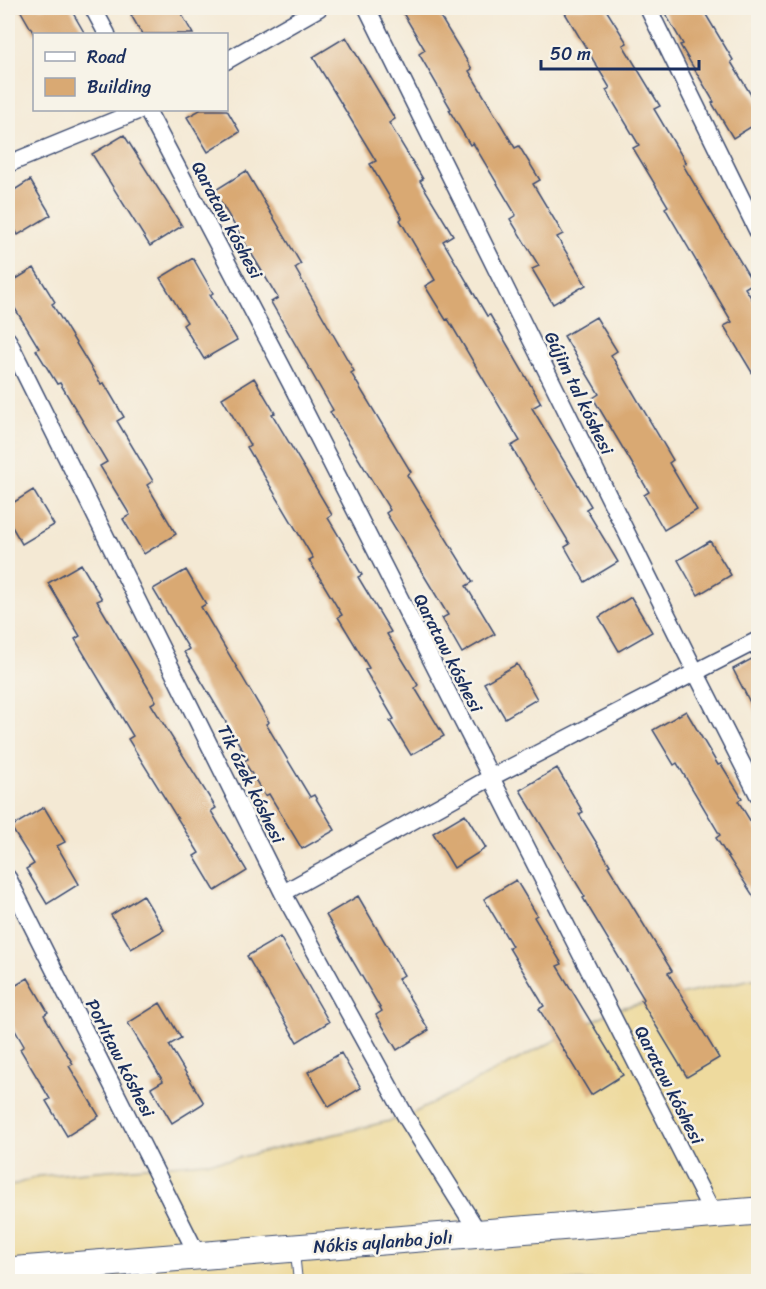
<svg xmlns="http://www.w3.org/2000/svg" width="766" height="1289" viewBox="0 0 766 1289" font-family="Sriracha,sans-serif">
  <style>
    .sand { fill: #eeda9e; stroke: #84847e; stroke-width: 1.5 }
    .building { fill: #d9a973 }
    .lines { fill: none; stroke-linecap: round; stroke-linejoin: round }
    .lane-casing { stroke: #3c4b70; stroke-width: 10 }
    .street-casing { stroke: #3c4b70; stroke-width: 19 }
    .primary-casing { stroke: #3c4b70; stroke-width: 29 }
    .lane { stroke: #fff; stroke-width: 8 }
    .street { stroke: #fff; stroke-width: 16 }
    .primary { stroke: #fff; stroke-width: 27 }
    .labels { text-anchor: middle; stroke-width: 5; stroke-linejoin: round; paint-order: stroke }
    .street-label { font-size: 18px; fill: #1b2f5e; stroke: #f7f3e8 }
  </style>
  <rect width="100%" height="100%" fill="#f7f3e8"/>
  <filter id="ink" filterUnits="userSpaceOnUse"><feTurbulence type="fractalNoise" baseFrequency=".0167" numOctaves="2"/><feDisplacementMap in="SourceGraphic" scale="12" xChannelSelector="R" yChannelSelector="G"/><feConvolveMatrix kernelMatrix="1 2 1 2 8 2 1 2 1" color-interpolation-filters="sRGB"/></filter>
  <filter id="wash" filterUnits="userSpaceOnUse"><feTurbulence type="fractalNoise" baseFrequency=".008" numOctaves="4" result="noise"/><feDisplacementMap in="SourceGraphic" scale="24" xChannelSelector="R" yChannelSelector="G"/><feGaussianBlur stdDeviation="1.35" result="paint"/><feColorMatrix in="noise" values="0 0 0 0 0 0 0 0 0 0 0 0 0 0 0 0 0 1.4 0 .05"/><feComposite in="paint" operator="in"/></filter>
  <g filter="url(#wash)">
    <rect width="100%" height="100%" fill="#f4e9d4"/>
    <!-- sand -->
    <path class="sand" d="M 752,979 L 758,980 L 758,1281 L 8,1282 L 8,1187 L 39,1176 L 229,1160 L 406,1117 L 616,1009 Z"/>
    <g id="blocks">
      <!-- building -->
      <path class="building" d="M 19,8 L 70,8 L 85,34 L 34,34 Z
        M 145,8 L 178,8 L 193,34 L 142,34 L 131,15 Z
        M 400,8 L 435,8 L 472,69 L 469,71 L 515,148 L 519,146 L 540,180 L 533,184 L 563,234 L 557,237 L 586,285 L 553,304 L 532,269 L 539,266 L 510,219 L 516,215 L 473,143 L 470,145 L 449,110 L 451,109 L 419,54 L 425,50 Z
        M 562,8 L 605,8 L 627,43 L 623,45 L 660,106 L 654,109 L 686,163 L 683,165 L 753,283 L 745,288 L 759,310 L 759,384 L 724,326 L 732,322 L 665,208 L 668,206 L 633,148 L 639,145 L 606,90 L 610,88 Z
        M 662,8 L 702,8 L 733,60 L 731,62 L 759,108 L 759,122 L 733,138 L 712,103 L 714,102 L 680,45 L 683,44 Z
        M 346,37 L 395,119 L 389,123 L 423,179 L 420,181 L 453,235 L 443,241 L 487,316 L 490,315 L 541,403 L 532,408 L 591,506 L 586,509 L 618,562 L 585,582 L 565,547 L 570,544 L 511,446 L 520,441 L 448,319 L 446,320 L 425,286 L 435,280 L 400,220 L 402,218 L 370,164 L 376,161 L 313,57 Z
        M 200,110 L 227,110 L 240,132 L 208,152 L 187,117 Z
        M 124,135 L 182,226 L 150,246 L 92,154 Z
        M 246,171 L 301,264 L 295,268 L 354,371 L 351,373 L 411,472 L 407,475 L 473,582 L 466,586 L 495,634 L 462,653 L 442,618 L 448,615 L 386,513 L 390,510 L 330,412 L 333,410 L 271,302 L 278,298 L 214,191 Z
        M 30,180 L 51,215 L 18,235 L 8,216 L 8,194 Z
        M 193,258 L 213,293 L 210,295 L 237,340 L 204,359 L 183,325 L 187,322 L 160,278 Z
        M 34,268 L 55,302 L 52,304 L 101,384 L 104,383 L 124,417 L 117,421 L 153,481 L 147,485 L 176,534 L 144,554 L 123,519 L 130,515 L 100,466 L 107,462 L 60,383 L 57,384 L 36,350 L 39,348 L 8,297 L 8,284 Z
        M 596,317 L 617,351 L 611,355 L 673,460 L 669,463 L 697,510 L 664,530 L 644,495 L 649,492 L 593,398 L 599,394 L 564,336 Z
        M 254,378 L 275,413 L 272,414 L 332,515 L 328,518 L 362,575 L 358,577 L 391,632 L 387,634 L 418,685 L 415,688 L 444,736 L 411,755 L 390,721 L 394,719 L 365,670 L 369,668 L 338,617 L 342,615 L 309,560 L 313,558 L 247,447 L 250,445 L 222,398 Z
        M 33,490 L 54,525 L 22,544 L 8,520 L 8,506 Z
        M 710,541 L 731,575 L 698,595 L 678,560 Z
        M 81,564 L 102,599 L 97,601 L 156,701 L 151,704 L 216,808 L 211,811 L 247,871 L 215,891 L 194,856 L 199,853 L 128,739 L 133,736 L 75,639 L 80,636 L 48,583 Z
        M 186,570 L 206,604 L 201,607 L 269,722 L 266,724 L 310,797 L 314,795 L 335,830 L 302,849 L 269,794 L 265,796 L 244,761 L 248,759 L 184,652 L 189,649 L 153,589 Z
        M 631,597 L 652,632 L 619,651 L 599,617 Z
        M 759,655 L 759,720 L 733,669 Z
        M 517,664 L 537,699 L 505,718 L 484,683 Z
        M 686,711 L 718,765 L 721,764 L 742,798 L 738,801 L 759,835 L 759,905 L 716,838 L 720,835 L 677,763 L 674,765 L 653,730 Z
        M 557,768 L 583,812 L 579,814 L 610,865 L 608,866 L 672,971 L 668,973 L 719,1058 L 687,1077 L 641,1001 L 644,999 L 583,898 L 585,897 L 520,790 Z
        M 44,807 L 65,842 L 57,846 L 79,884 L 47,904 L 26,869 L 34,864 L 11,827 Z
        M 465,814 L 486,848 L 454,868 L 433,833 Z
        M 516,880 L 537,915 L 534,917 L 562,964 L 557,966 L 623,1075 L 591,1095 L 539,1009 L 544,1006 L 509,948 L 512,946 L 484,899 Z
        M 143,895 L 164,930 L 131,949 L 111,915 Z
        M 358,896 L 404,975 L 398,979 L 429,1030 L 397,1050 L 376,1015 L 382,1011 L 326,915 Z
        M 280,937 L 329,1022 L 297,1042 L 247,956 Z
        M 28,978 L 48,1012 L 44,1015 L 73,1064 L 69,1066 L 99,1116 L 67,1136 L 46,1101 L 50,1099 L 20,1049 L 24,1046 L 8,1018 L 8,990 Z
        M 160,1003 L 181,1038 L 169,1045 L 204,1103 L 172,1123 L 151,1088 L 163,1081 L 128,1023 Z
        M 341,1053 L 361,1088 L 329,1107 L 308,1072 Z"/>
    </g>
  </g>
  <g filter="url(#ink)">
    <use href="#blocks" fill-opacity="0" stroke="#3c4b70" stroke-width="1.5"/>
    <g class="lines">
      <!-- lane casing -->
      <g class="lane-casing">
        <path id="lane" d="M 295,1252 L 298,1282"/>
      </g>
      <!-- street casing -->
      <g class="street-casing">
        <path id="street" d="M 93,8 L 107,34
          M 367,8 L 696,673 L 758,795
          M 648,8 L 758,232
          M 226,61 L 319,8
          M 147,110 L 290,382 L 713,1214
          M 8,164 L 140,110
          M 8,340 L 283,893 L 406,1117 L 480,1235
          M 8,878 L 198,1256
          M 283,893 L 490,778 L 758,640"/>
      </g>
      <!-- primary casing -->
      <g class="primary-casing">
        <path id="primary" d="M 8,1271 L 758,1211"/>
      </g>
      <!-- lane -->
      <use href="#lane" class="lane"/>
      <!-- street -->
      <use href="#street" class="street"/>
      <!-- primary -->
      <use href="#primary" class="primary"/>
    </g>
  </g>
  <g class="labels">
    <!-- street labels -->
    <g class="street-label">
      <text transform="translate(227 220) rotate(62)" y="6">Qarataw kóshesi</text>
      <text transform="translate(579 393) rotate(64)" y="6">Gújim tal kóshesi</text>
      <text transform="translate(448 653) rotate(63)" y="6">Qarataw kóshesi</text>
      <text transform="translate(251 784) rotate(64)" y="6">Tik ózek kóshesi</text>
      <text transform="translate(120 1058) rotate(63)" y="6">Porlıtaw kóshesi</text>
      <text transform="translate(669 1085) rotate(63)" y="6">Qarataw kóshesi</text>
      <text transform="translate(383 1242) rotate(-4)" y="6">Nókis aylanba jolı</text>
    </g>
  </g>
  <!-- margin -->
  <rect width="766" height="1289" fill="none" stroke="#f7f3e8" stroke-width="30"/>
  <!-- legend -->
  <rect x="33" y="33" width="195" height="78" fill="#f7f3e8" stroke="#9fa5b1" stroke-width="1.5"/>
  <rect x="45" y="52" width="30" height="9" fill="#ffffff" stroke="#9fa5b1" stroke-width="1.5"/>
  <text x="87" y="63" font-size="18" fill="#1b2f5e">Road</text>
  <rect x="45" y="78" width="30" height="18" fill="#d9a973" stroke="#9fa5b1" stroke-width="1.5"/>
  <text x="87" y="93" font-size="18" fill="#1b2f5e">Building</text>
  <!-- scale -->
  <path d="M541 60v9h158v-9" fill="none" stroke="#1b2f5e" stroke-width="3"/>
  <text x="550" y="60" font-size="18" fill="#1b2f5e" stroke="#f7f3e8" stroke-width="4.5" paint-order="stroke">50 m</text>
</svg>
